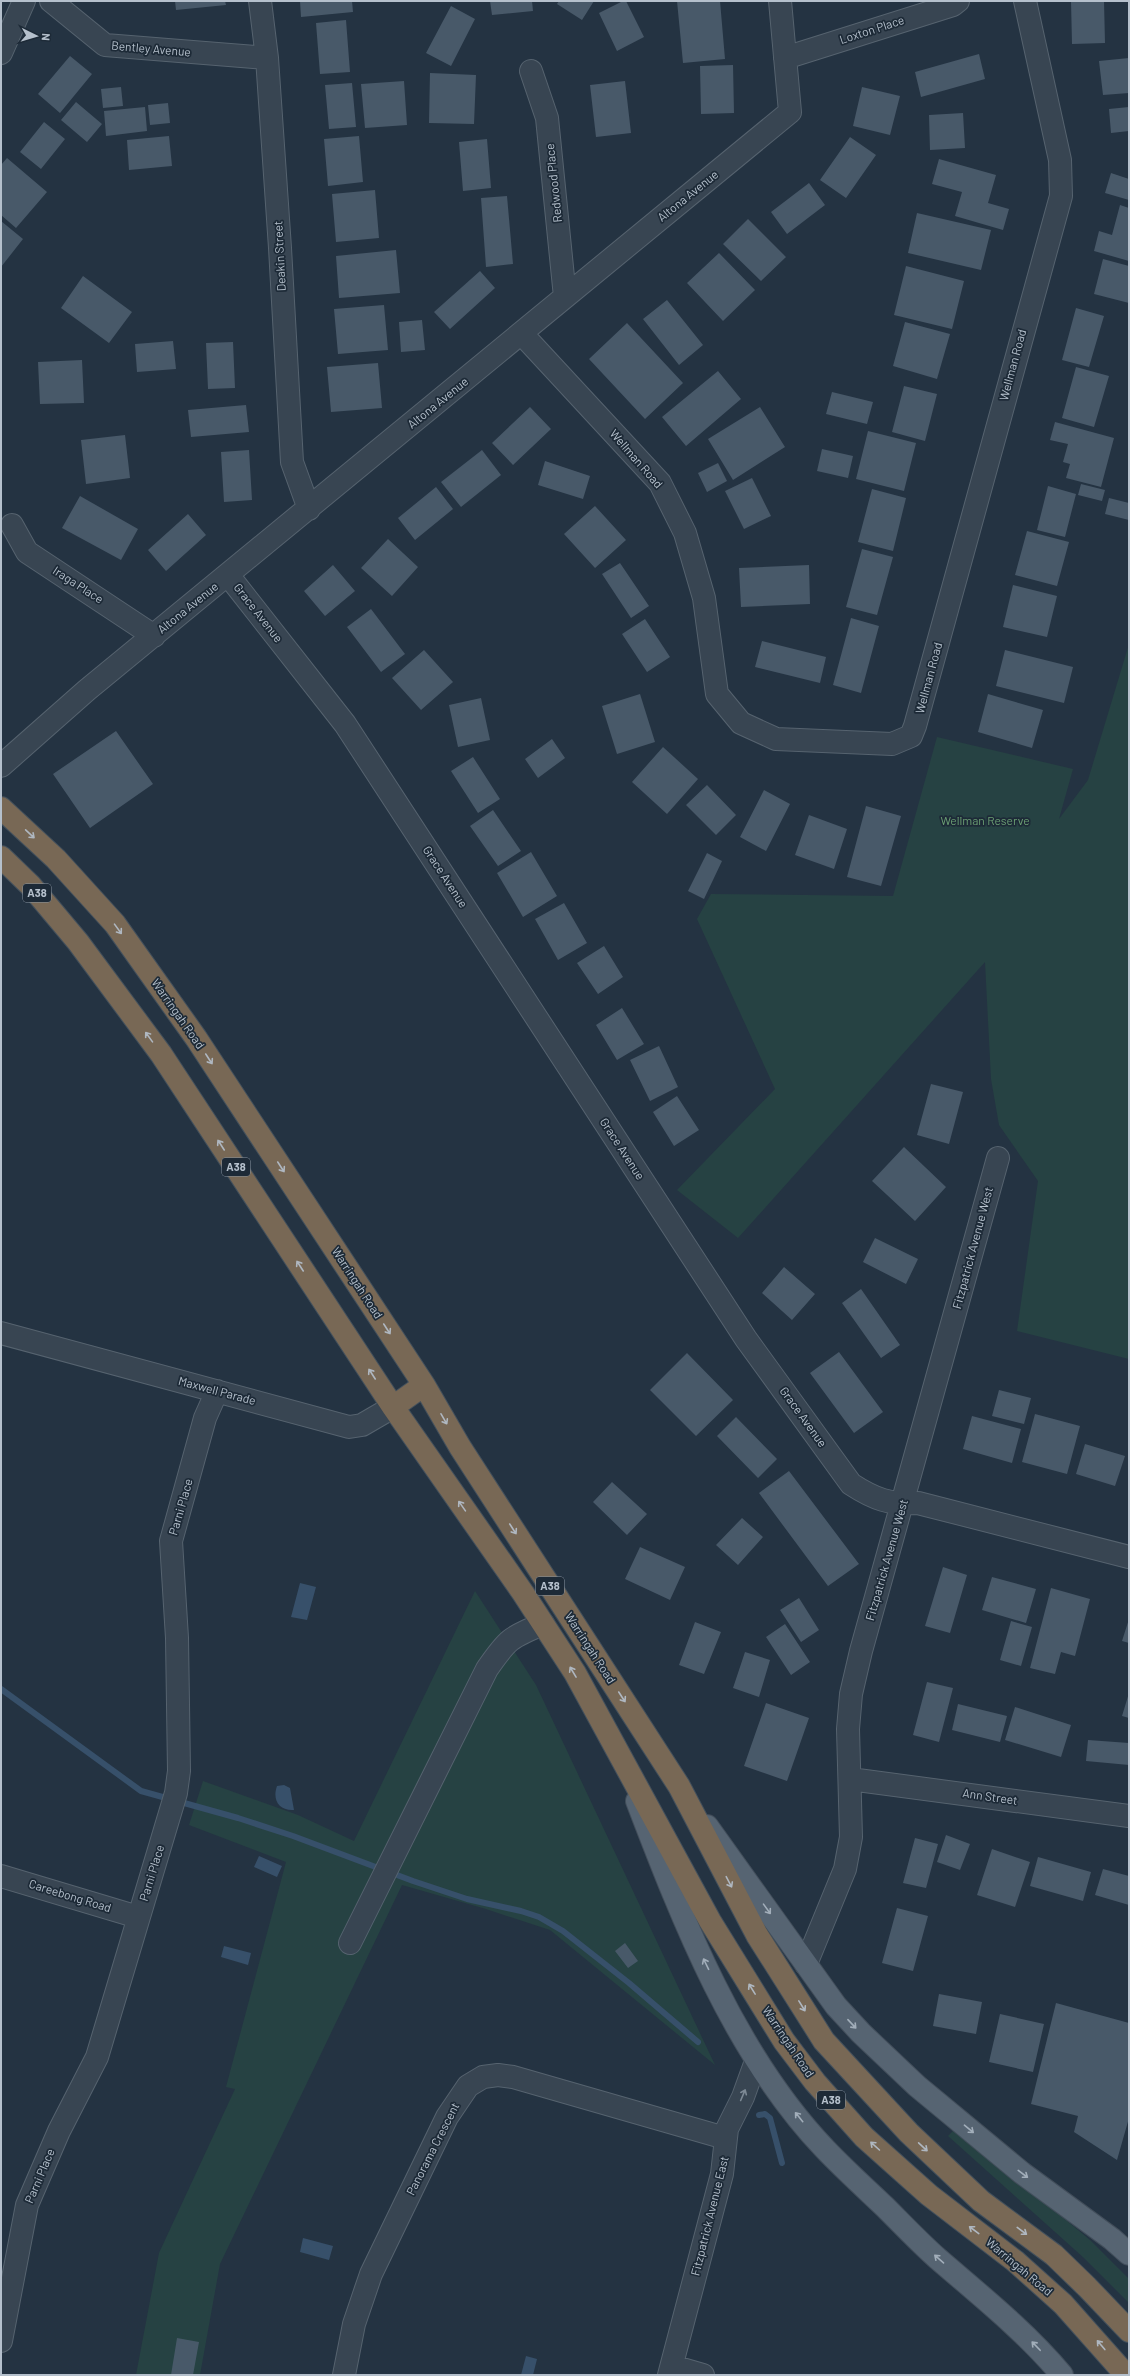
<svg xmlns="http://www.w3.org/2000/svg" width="1130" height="2376" viewBox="0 0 1130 2376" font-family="Barlow,sans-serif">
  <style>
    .green { fill: #264243 }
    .water { fill: #37506a }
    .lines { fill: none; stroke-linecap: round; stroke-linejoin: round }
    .stream { stroke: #37506a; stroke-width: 6 }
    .building { fill: #485969 }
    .minor-casing { stroke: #56636f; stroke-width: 24 }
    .major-casing { stroke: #424e5b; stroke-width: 24 }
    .highway-casing { stroke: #43505c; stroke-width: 24 }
    .minor { stroke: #384552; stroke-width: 22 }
    .major { stroke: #566472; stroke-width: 22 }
    .highway { stroke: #786855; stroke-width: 22 }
    .oneway { stroke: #afb7c0 }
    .oneway2 { stroke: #a2aeba }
    .oneway3 { stroke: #7d8995 }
    .labels { text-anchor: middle; stroke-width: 3.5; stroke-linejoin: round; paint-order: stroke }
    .shield { fill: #1d2a37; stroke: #87939f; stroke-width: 1 }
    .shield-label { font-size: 11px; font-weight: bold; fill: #b5c0cc }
    .street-label { font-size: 12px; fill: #b5c0cc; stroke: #1d2a37 }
    .park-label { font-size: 12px; fill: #6b9f73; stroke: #1d2a37 }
  </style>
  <rect width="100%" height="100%" fill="#243342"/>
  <!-- green -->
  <path class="green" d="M 1129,644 L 1129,1359 L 1017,1331 L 1038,1181 L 999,1125 L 991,1079 L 985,962 L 738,1238 L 677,1190 L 775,1089 L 697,919 L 711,894 L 893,896 L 937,737 L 1073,769 L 1059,819 L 1088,780 Z
    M 475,1591 L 536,1685 L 715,2065 L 550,1930 L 486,1909 L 402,1885 L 220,2264 L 200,2375 L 136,2375 L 159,2253 L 235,2089 L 226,2087 L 286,1862 L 189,1825 L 203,1781 L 298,1815 L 354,1841 Z
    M 956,2128 L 1090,2240 L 1129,2279 L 1129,2303 L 1084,2258 L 948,2136 Z"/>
  <!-- water -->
  <path class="water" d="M 300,1583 L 316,1587 L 307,1620 L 291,1617 Z
    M 284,1785 L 290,1788 L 294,1810 C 279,1811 272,1800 277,1786 Z
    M 259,1856 L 282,1866 L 277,1877 L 254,1867 Z
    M 224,1946 L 251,1953 L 248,1965 L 221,1957 Z
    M 303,2238 L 333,2246 L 329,2260 L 300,2252 Z
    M 526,2356 L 537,2359 L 533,2375 L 521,2375 Z"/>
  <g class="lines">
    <!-- stream -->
    <path class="stream" d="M 1,1689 L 141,1791 L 238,1818 L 293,1836 L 413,1881 L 467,1899 L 521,1911 L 539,1917 L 563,1931 L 629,1983 L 698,2042
      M 759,2115 L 765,2114 L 770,2118 L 782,2163"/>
  </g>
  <!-- building -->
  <path class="building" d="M 175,1 L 225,1 L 226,5 L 176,10 Z
    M 300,1 L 352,1 L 353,12 L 301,17 Z
    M 490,1 L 532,1 L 533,11 L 492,15 Z
    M 559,1 L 594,1 L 582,20 L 557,4 Z
    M 623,1 L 626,1 L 644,37 L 617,51 L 599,13 Z
    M 677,1 L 720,1 L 725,59 L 683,63 Z
    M 1071,1 L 1104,1 L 1105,43 L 1072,44 Z
    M 451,6 L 475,19 L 451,66 L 426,53 Z
    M 346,20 L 350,72 L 320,74 L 316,23 Z
    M 979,54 L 985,79 L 921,97 L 915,72 Z
    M 70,56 L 92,74 L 60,113 L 38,94 Z
    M 1129,58 L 1129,93 L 1103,95 L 1099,61 Z
    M 733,65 L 734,113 L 701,114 L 700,66 Z
    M 430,73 L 476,75 L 474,124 L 429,123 Z
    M 404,81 L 407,125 L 365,128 L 361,84 Z
    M 625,81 L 631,133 L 596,137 L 590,85 Z
    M 352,83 L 356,127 L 329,129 L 325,85 Z
    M 121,87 L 123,106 L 103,108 L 101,89 Z
    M 862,87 L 900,96 L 890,135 L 853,126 Z
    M 76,102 L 102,124 L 87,142 L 61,120 Z
    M 168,103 L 170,123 L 150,125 L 148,105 Z
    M 145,107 L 147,131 L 106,136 L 104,111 Z
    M 1129,107 L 1129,131 L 1111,133 L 1109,109 Z
    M 963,113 L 965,148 L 930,150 L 929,115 Z
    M 44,122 L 65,139 L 41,169 L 20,152 Z
    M 169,136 L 172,166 L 129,170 L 127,140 Z
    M 359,136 L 363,182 L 328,186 L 324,139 Z
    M 850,137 L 876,155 L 846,198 L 820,180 Z
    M 487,139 L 491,188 L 463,191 L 459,142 Z
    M 7,158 L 47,192 L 16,228 L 1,215 L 1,165 Z
    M 939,159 L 996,175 L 988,203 L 1009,209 L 1003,230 L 955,216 L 962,192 L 932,184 Z
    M 1111,173 L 1129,179 L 1129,200 L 1105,193 Z
    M 809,183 L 825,205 L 787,234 L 771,212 Z
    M 375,190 L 379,238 L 336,242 L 332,194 Z
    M 507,196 L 513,264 L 486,267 L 481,198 Z
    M 1120,205 L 1129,208 L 1129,261 L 1094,251 L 1099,231 L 1112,235 Z
    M 917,213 L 991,230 L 981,270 L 908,253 Z
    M 748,219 L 786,257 L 761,281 L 723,244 Z
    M 1,221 L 23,239 L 1,267 Z
    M 396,250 L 400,293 L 339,298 L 336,256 Z
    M 719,253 L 755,290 L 723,321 L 687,283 Z
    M 1103,259 L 1129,266 L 1129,303 L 1094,294 Z
    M 906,266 L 964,281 L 952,329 L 894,315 Z
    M 480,271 L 495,288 L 450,329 L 434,312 Z
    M 83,276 L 132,312 L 109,343 L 61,308 Z
    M 667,300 L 703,345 L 679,365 L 643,319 Z
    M 384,305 L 388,350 L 338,354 L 334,309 Z
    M 1076,308 L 1104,316 L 1089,367 L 1062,360 Z
    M 422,320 L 425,350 L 401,352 L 399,322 Z
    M 905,322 L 950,334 L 937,379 L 893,366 Z
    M 627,323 L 683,383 L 645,419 L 589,359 Z
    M 173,341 L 176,369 L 137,372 L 135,344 Z
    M 233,342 L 235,388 L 208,389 L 206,343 Z
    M 82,360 L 84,403 L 40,404 L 38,362 Z
    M 378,363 L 382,408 L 331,412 L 327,367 Z
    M 1076,367 L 1109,376 L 1094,427 L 1062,418 Z
    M 718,371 L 741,399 L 686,446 L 662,417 Z
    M 904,386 L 937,394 L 925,441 L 892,432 Z
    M 832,392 L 873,402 L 867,424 L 826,414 Z
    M 246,405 L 249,432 L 191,437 L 188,410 Z
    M 530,407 L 551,429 L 513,465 L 492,443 Z
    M 760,407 L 785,447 L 733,480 L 708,439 Z
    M 1055,422 L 1114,438 L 1101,487 L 1066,478 L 1070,464 L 1063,462 L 1068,444 L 1050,440 Z
    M 868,431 L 916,443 L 904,491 L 856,479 Z
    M 125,435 L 130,478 L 86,484 L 81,440 Z
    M 822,449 L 853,456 L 848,478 L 817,471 Z
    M 249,450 L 252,500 L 224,502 L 221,452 Z
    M 482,450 L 501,475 L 461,507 L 441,482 Z
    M 545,461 L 590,476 L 583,499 L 538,485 Z
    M 718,463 L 727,481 L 707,492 L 698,473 Z
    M 752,478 L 771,516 L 744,529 L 725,491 Z
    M 1081,484 L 1105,490 L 1102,501 L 1078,495 Z
    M 1048,486 L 1076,494 L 1065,537 L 1037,530 Z
    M 436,487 L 453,509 L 415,540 L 398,518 Z
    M 872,489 L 906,498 L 893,551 L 858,542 Z
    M 80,496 L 138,529 L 121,560 L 62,528 Z
    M 1109,498 L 1129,503 L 1129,520 L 1105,514 Z
    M 595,506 L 626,540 L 595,568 L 564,534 Z
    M 188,514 L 206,535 L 166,571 L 148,550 Z
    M 1027,531 L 1069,542 L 1057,586 L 1015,575 Z
    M 388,539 L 418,567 L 392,596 L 361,568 Z
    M 862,549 L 893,557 L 877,615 L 846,607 Z
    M 620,563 L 649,606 L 631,618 L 602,574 Z
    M 333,565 L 355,591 L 325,616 L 304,591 Z
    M 809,565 L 810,604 L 741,607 L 739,568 Z
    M 1013,585 L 1057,596 L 1047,637 L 1003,627 Z
    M 371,609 L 405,654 L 381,672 L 347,627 Z
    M 851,618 L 879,626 L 861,693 L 833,685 Z
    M 645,619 L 670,657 L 647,672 L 622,634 Z
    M 762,641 L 826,657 L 820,683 L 755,667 Z
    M 424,650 L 453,682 L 421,710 L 392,678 Z
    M 1005,650 L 1073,667 L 1064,703 L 996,686 Z
    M 640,694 L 655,742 L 617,754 L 602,706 Z
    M 988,694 L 1043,710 L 1032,748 L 978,732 Z
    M 481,698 L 490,740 L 458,747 L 449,705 Z
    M 116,731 L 153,784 L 90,828 L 53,774 Z
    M 552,739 L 565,758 L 538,778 L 525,759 Z
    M 663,747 L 698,779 L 667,814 L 632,782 Z
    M 473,757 L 500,799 L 478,813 L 451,771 Z
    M 707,785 L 736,815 L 716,835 L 686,805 Z
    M 764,790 L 790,804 L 766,851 L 740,837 Z
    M 866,806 L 901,816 L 881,886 L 847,877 Z
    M 493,810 L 521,851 L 498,866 L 470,826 Z
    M 809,815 L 847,829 L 834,869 L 795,855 Z
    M 531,852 L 557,896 L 523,917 L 497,873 Z
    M 707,853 L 722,861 L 704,899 L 688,891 Z
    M 564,903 L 587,943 L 558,960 L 535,919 Z
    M 604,946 L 623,977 L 598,994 L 577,963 Z
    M 622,1008 L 644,1044 L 617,1060 L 596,1025 Z
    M 659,1046 L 678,1087 L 650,1101 L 630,1060 Z
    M 931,1084 L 963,1092 L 949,1144 L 917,1135 Z
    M 677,1096 L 699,1130 L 674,1146 L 653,1112 Z
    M 904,1147 L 946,1187 L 915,1221 L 872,1181 Z
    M 875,1238 L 918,1259 L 906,1284 L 863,1262 Z
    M 784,1267 L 815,1294 L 792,1320 L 762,1293 Z
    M 861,1289 L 900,1345 L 881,1358 L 842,1303 Z
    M 839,1352 L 883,1412 L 854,1433 L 810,1373 Z
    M 687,1353 L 733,1400 L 696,1436 L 650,1390 Z
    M 999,1390 L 1031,1398 L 1024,1424 L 992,1416 Z
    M 1035,1414 L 1080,1426 L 1067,1474 L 1022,1462 Z
    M 972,1416 L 1021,1429 L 1012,1463 L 963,1449 Z
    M 736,1417 L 777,1459 L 758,1478 L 717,1436 Z
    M 1085,1444 L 1125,1456 L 1115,1486 L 1076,1474 Z
    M 789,1471 L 859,1564 L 828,1586 L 759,1493 Z
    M 612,1482 L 647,1514 L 627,1535 L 593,1502 Z
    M 742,1518 L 763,1537 L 738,1565 L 716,1545 Z
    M 640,1547 L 685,1567 L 670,1600 L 625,1579 Z
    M 943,1567 L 967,1575 L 950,1633 L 925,1626 Z
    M 992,1577 L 1036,1589 L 1026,1623 L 982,1610 Z
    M 1051,1588 L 1090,1599 L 1075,1656 L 1061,1652 L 1055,1674 L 1030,1668 Z
    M 799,1598 L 819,1630 L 801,1642 L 780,1610 Z
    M 1129,1619 L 1129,1643 L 1122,1641 Z
    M 1011,1621 L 1032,1627 L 1021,1666 L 1000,1660 Z
    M 695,1622 L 721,1632 L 704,1674 L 679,1665 Z
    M 785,1624 L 810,1662 L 791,1675 L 766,1637 Z
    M 745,1652 L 770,1660 L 759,1697 L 733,1688 Z
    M 927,1682 L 953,1688 L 939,1742 L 913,1735 Z
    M 1129,1693 L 1129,1718 L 1122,1716 Z
    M 766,1703 L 809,1718 L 787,1781 L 744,1766 Z
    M 958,1704 L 1007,1716 L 1000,1742 L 952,1730 Z
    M 1015,1707 L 1071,1725 L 1061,1757 L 1005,1740 Z
    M 1088,1740 L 1129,1743 L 1129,1765 L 1086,1761 Z
    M 946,1835 L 970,1844 L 960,1870 L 937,1862 Z
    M 915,1838 L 938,1844 L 926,1888 L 903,1883 Z
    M 992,1849 L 1030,1862 L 1015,1907 L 977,1895 Z
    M 1038,1857 L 1091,1872 L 1083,1901 L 1030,1886 Z
    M 1103,1869 L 1129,1876 L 1129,1905 L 1095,1895 Z
    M 897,1908 L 928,1916 L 913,1971 L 882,1963 Z
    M 625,1943 L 638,1961 L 628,1968 L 615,1951 Z
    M 939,1994 L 982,2002 L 976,2034 L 933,2026 Z
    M 1056,2003 L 1129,2023 L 1129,2118 L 1117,2160 L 1074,2132 L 1078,2116 L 1031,2104 Z
    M 1000,2014 L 1044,2024 L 1033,2072 L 989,2062 Z
    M 177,2338 L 199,2342 L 193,2375 L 171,2375 Z"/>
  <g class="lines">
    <!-- minor casing -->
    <g class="minor-casing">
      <path id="minor" d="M 51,1 L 105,45 L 267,58
        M 260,1 L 267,58 L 280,248 L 292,462 L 309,509
        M 1,53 L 24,1
        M 785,58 L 953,5 L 958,1
        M 531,71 L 547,118 L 565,297
        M 522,334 L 660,483 L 685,533 L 704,598 L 717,694 L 741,723 L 776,739 L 892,744 L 911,736 L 915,726 L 1061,196 L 1060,160 L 1025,1
        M 12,525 L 27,552 L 154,636
        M 228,575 L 345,724 L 746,1339 L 851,1484 C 874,1499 890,1505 918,1503 L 1129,1557
        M 1,766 L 87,690 L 790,112 L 780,1
        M 1,1333 L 349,1427 L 362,1425 L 393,1407
        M 850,1779 L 1129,1816
        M 1,1876 L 138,1917
        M 350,1943 L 487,1669 C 507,1640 510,1637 543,1624
        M 806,1964 L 845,1869 L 851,1837 L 848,1729 L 851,1694 L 861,1651 L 998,1158
        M 1,2341 L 27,2205 L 59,2131 L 97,2057 L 176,1793 L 179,1771 L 177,1638 L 171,1541 L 205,1418 L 217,1391
        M 672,2366 L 703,2375
        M 344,2375 L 354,2324 L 371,2274 L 447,2117 L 468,2086 L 483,2077 L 498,2075 L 513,2077 L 725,2138
        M 669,2375 L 722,2174 L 727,2129 L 743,2097 L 756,2061"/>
    </g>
    <!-- major casing -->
    <g class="major-casing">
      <path id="major" d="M 637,1801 C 683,1921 735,2055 825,2149 C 844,2169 865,2188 885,2207 C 902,2224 919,2242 937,2258 C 981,2296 1025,2331 1062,2375
        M 707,1826 L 836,2006 L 861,2033 L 917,2086 L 1022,2173 L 1112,2239 L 1129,2254"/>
    </g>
    <!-- highway casing -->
    <g class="highway-casing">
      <path id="highway" d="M 1,808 L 56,859 L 115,924 L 196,1038 L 424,1385 L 460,1447 L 679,1786 L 757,1935 L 824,2041 L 909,2133 L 981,2201 L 1054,2255 L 1087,2287 L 1129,2331
        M 1,857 L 31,886 L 78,942 L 161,1054 L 393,1407 L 523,1593 L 575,1673 L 710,1921 L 784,2041 L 815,2082 L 864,2137 L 929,2195 L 1015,2261 L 1063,2304 L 1126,2375
        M 393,1407 L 424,1385"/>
    </g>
    <!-- minor -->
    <use href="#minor" class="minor"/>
    <!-- major -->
    <use href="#major" class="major"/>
    <!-- highway -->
    <use href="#highway" class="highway"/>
  </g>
  <!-- one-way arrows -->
  <defs><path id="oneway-shaft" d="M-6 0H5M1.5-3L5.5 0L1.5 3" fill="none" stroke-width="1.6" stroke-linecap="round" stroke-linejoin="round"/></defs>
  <g class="oneway">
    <use href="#oneway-shaft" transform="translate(30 834) rotate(43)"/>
    <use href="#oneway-shaft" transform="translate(118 929) rotate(54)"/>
    <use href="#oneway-shaft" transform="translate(149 1037) rotate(-126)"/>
    <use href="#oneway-shaft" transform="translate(209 1059) rotate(57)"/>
    <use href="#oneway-shaft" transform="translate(221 1145) rotate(-123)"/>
    <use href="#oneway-shaft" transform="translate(281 1167) rotate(57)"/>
    <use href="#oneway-shaft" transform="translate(300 1266) rotate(-123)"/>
    <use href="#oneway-shaft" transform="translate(387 1329) rotate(57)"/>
    <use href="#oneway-shaft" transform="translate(372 1374) rotate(-123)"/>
    <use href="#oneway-shaft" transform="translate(444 1419) rotate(60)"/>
    <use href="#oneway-shaft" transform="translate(462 1506) rotate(-125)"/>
    <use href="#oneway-shaft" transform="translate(513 1529) rotate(57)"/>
    <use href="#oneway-shaft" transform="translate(573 1672) rotate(-121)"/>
    <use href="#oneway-shaft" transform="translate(622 1697) rotate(57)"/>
    <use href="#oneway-shaft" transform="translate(729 1882) rotate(62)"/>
    <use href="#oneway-shaft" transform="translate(752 1989) rotate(-122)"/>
    <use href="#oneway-shaft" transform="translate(802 2006) rotate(58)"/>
    <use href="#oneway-shaft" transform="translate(875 2146) rotate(-138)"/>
    <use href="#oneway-shaft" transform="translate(923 2147) rotate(43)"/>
    <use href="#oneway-shaft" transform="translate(974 2230) rotate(-143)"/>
    <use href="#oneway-shaft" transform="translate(1022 2231) rotate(37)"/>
    <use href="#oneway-shaft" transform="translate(1101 2345) rotate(-130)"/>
  </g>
  <g class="oneway2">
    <use href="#oneway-shaft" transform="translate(767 1909) rotate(54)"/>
    <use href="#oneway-shaft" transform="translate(706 1964) rotate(-116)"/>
    <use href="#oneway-shaft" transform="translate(852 2024) rotate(47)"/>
    <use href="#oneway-shaft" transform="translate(799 2117) rotate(-129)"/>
    <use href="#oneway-shaft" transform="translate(969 2129) rotate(40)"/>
    <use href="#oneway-shaft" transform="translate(1023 2174) rotate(37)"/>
    <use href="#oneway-shaft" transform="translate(939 2259) rotate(-139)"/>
    <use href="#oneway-shaft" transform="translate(1036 2346) rotate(-134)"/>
  </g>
  <use class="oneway3" href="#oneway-shaft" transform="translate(743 2095) rotate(-67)"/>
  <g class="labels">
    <!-- shield labels -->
    <g class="shield">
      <rect x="23" y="884" width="28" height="18" rx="3"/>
      <rect x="222" y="1158" width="28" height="18" rx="3"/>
      <rect x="536" y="1577" width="28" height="18" rx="3"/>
      <rect x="817" y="2091" width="28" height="18" rx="3"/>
    </g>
    <g class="shield-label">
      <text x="37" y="897">A38</text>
      <text x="236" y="1171">A38</text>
      <text x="550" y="1590">A38</text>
      <text x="831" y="2104">A38</text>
    </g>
    <!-- street labels -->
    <g class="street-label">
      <text transform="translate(872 30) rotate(-18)" y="4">Loxton Place</text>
      <text transform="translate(151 49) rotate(5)" y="4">Bentley Avenue</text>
      <text transform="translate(554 183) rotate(-96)" y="4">Redwood Place</text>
      <text transform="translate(688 196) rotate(-39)" y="4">Altona Avenue</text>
      <text transform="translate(280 256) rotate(-93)" y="4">Deakin Street</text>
      <text transform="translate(1013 365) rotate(-75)" y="4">Wellman Road</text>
      <text transform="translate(438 403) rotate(-39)" y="4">Altona Avenue</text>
      <text transform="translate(636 459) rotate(49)" y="4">Wellman Road</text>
      <text transform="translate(78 585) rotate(33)" y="4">Iraga Place</text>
      <text transform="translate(188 608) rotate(-39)" y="4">Altona Avenue</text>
      <text transform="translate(258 613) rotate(52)" y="4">Grace Avenue</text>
      <text transform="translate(929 678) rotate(-75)" y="4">Wellman Road</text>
      <text transform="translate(445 877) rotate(57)" y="4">Grace Avenue</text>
      <text transform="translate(178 1014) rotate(55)" y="4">Warringah Road</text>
      <text transform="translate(622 1149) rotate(57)" y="4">Grace Avenue</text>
      <text transform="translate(973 1248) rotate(-75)" y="4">Fitzpatrick Avenue West</text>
      <text transform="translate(357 1283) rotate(57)" y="4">Warringah Road</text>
      <text transform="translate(217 1391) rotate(15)" y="4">Maxwell Parade</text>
      <text transform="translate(803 1417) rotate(54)" y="4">Grace Avenue</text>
      <text transform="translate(181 1507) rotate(-74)" y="4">Parni Place</text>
      <text transform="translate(887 1560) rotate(-74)" y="4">Fitzpatrick Avenue West</text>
      <text transform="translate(590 1648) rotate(57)" y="4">Warringah Road</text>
      <text transform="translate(990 1797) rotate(8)" y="4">Ann Street</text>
      <text transform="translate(152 1873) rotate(-73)" y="4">Parni Place</text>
      <text transform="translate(70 1896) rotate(17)" y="4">Careebong Road</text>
      <text transform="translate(788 2042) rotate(56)" y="4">Warringah Road</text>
      <text transform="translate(433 2149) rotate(-63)" y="4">Panorama Crescent</text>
      <text transform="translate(40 2176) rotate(-67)" y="4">Parni Place</text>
      <text transform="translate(710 2216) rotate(-76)" y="4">Fitzpatrick Avenue East</text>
      <text transform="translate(1019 2267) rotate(40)" y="4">Warringah Road</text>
    </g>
    <!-- park labels -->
    <g class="park-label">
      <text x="985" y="825">Wellman Reserve</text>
    </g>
  </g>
  <!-- border -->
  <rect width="1130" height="2376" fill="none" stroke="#b5c0cc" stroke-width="4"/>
  <!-- north arrow -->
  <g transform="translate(36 36) rotate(95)" stroke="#1d2a37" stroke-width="3" paint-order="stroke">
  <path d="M0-3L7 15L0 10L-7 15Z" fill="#b5c0cc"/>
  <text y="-6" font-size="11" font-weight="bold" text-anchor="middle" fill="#b5c0cc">N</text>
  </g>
</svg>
